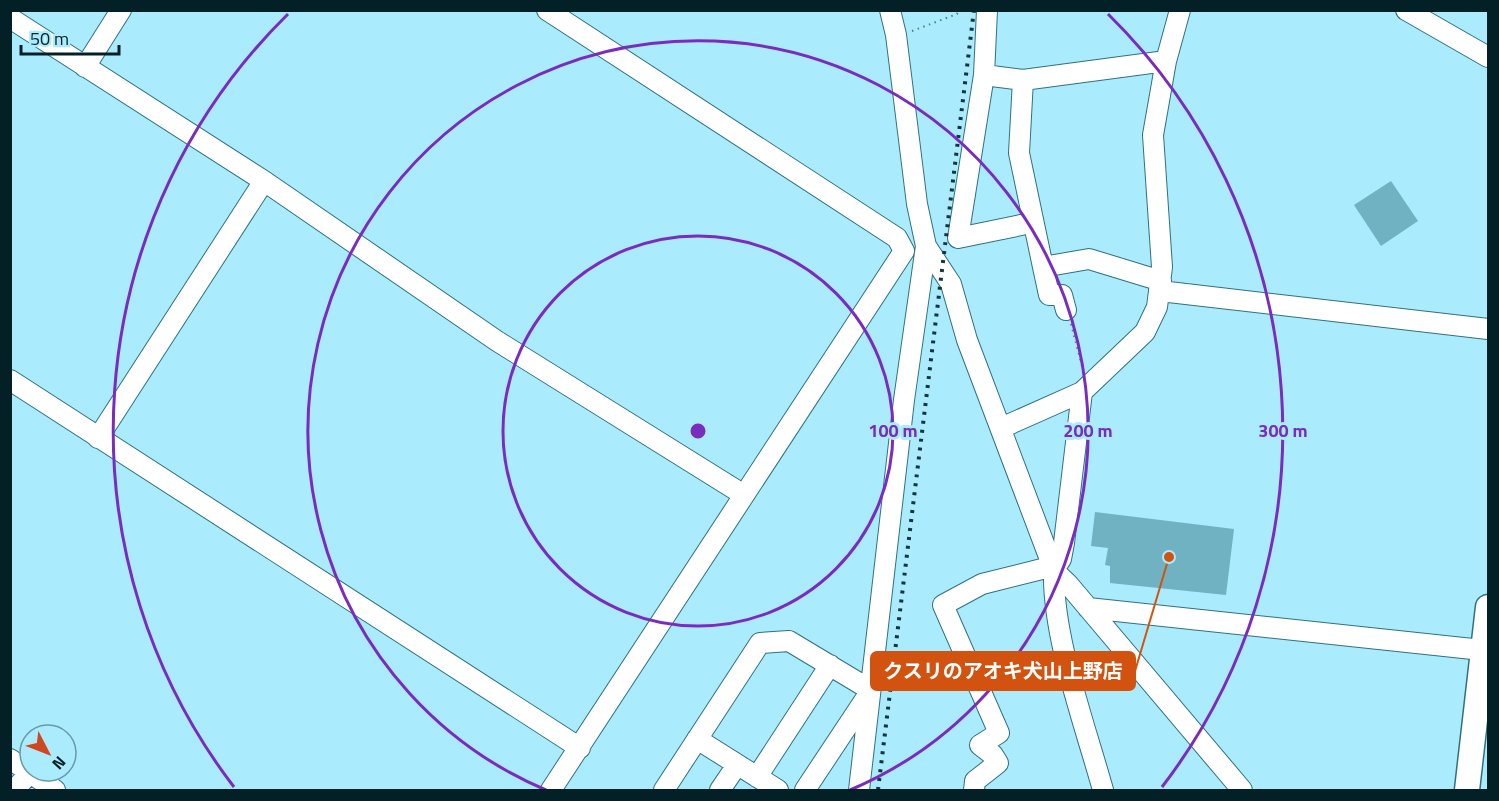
<svg xmlns="http://www.w3.org/2000/svg" width="1499" height="801" viewBox="0 0 1499 801" font-family="'Titillium Web','Noto Sans JP',sans-serif">
  <style>
    .building { fill: #70b1c2 }
    .lines { fill: none; stroke-linecap: round; stroke-linejoin: round }
    .minor-casing { stroke: #2f7181; stroke-width: 22 }
    .major-casing { stroke: #2f7181; stroke-width: 27 }
    .path { stroke: #507d89; stroke-width: 2; stroke-dasharray: 1.5 4.5; stroke-linecap: butt }
    .minor { stroke: #fff; stroke-width: 20 }
    .major { stroke: #fff; stroke-width: 24 }
    .rail { stroke: #16363e; stroke-width: 4; stroke-dasharray: 3 6; stroke-linecap: butt }
    .ring { fill: none; stroke: #7b2cbf; stroke-width: 3 }
    .centre { fill: #7b2cbf; stroke: #aaecfe; stroke-width: 3 }
    .ring-label { font-size: 18px; text-anchor: middle; font-weight: bold; fill: #7b2cbf; stroke: #aaecfe; stroke-width: 6; stroke-linejoin: round; paint-order: stroke }
    .leader { fill: none; stroke: #d1530f; stroke-width: 2 }
    .callout-dot { fill: #d1530f; stroke: #aaecfe; stroke-width: 2 }
    .callout { fill: #d1530f; stroke: #d1530f; stroke-width: 2 }
    .callout-label { font-size: 20px; text-anchor: middle; font-weight: bold; fill: #fff }
  </style>
  <rect width="100%" height="100%" fill="#aaecfe"/>
  <!-- building -->
  <path class="building" d="M 1391,181 L 1418,221 L 1381,246 L 1354,205 Z
    M 1095,512 L 1234,529 L 1226,595 L 1110,583 L 1110,566 L 1105,565 L 1108,548 L 1091,546 Z"/>
  <g class="lines">
    <!-- minor casing -->
    <g class="minor-casing">
      <path id="minor" d="M 547,10 L 897,238 L 904,251 L 551,790
        M 987,10 L 984,75 L 958,238 L 1031,223
        M 1406,10 L 1488,57
        M 10,18 L 264,181 L 497,341 L 744,495
        M 85,67 L 121,10
        M 984,75 L 1023,80 L 1166,61
        M 1023,80 L 1019,153 L 1043,267 L 1089,259 L 1161,281
        M 926,246 L 951,284 L 967,340 L 1054,570 C 1052,636 1085,725 1103,790
        M 1043,267 L 1049,295 L 1062,295 L 1066,310
        M 1160,291 L 1488,329
        M 10,380 L 580,748
        M 1001,428 L 1082,392
        M 98,438 L 264,181
        M 1054,570 L 1061,559 L 1064,543 L 1082,392 L 1145,332 L 1157,307 L 1162,267 L 1153,135 L 1166,61 L 1180,10
        M 1088,608 L 1482,650
        M 697,739 L 778,790
        M 10,759 L 55,790
        M 757,777 L 830,665
        M 14,790 L 30,773
        M 664,790 L 760,643 L 789,641 L 869,689
        M 720,790 L 737,765
        M 805,790 L 868,695
        M 859,790 L 904,400 L 926,246 L 917,204 L 896,35 L 890,10
        M 974,790 L 975,781 L 998,763 L 993,755 L 980,745 L 999,733 L 943,605 L 982,584 L 1050,567 L 1068,584 L 1242,790"/>
    </g>
    <!-- major casing -->
    <g class="major-casing">
      <path id="major" d="M 1467,790 L 1488,607"/>
    </g>
    <!-- path -->
    <path class="path" d="M 912,31 L 957,14 L 958,10
      M 1071,324 L 1083,370"/>
    <!-- minor -->
    <use href="#minor" class="minor"/>
    <!-- major -->
    <use href="#major" class="major"/>
    <!-- rail -->
    <path class="rail" d="M 878,790 L 974,10"/>
  </g>
  <!-- distance rings -->
  <g class="ring">
    <circle cx="698" cy="431" r="195"/>
    <path d="M546 790A390 390 0 1 1 850 790"/>
    <path d="M234 787A585 585 0 0 1 288 14M1108 14A585 585 0 0 1 1162 787"/>
  </g>
  <circle cx="698" cy="431" r="9" class="centre"/>
  <g class="ring-label">
    <text x="893" y="437">100 m</text>
    <text x="1088" y="437">200 m</text>
    <text x="1283" y="437">300 m</text>
  </g>
  <!-- callouts -->
  <path class="leader" d="M1169 557L1135 671"/>
  <circle class="callout-dot" cx="1169" cy="557" r="6"/>
  <rect class="callout" x="871" y="652" width="264" height="38" rx="6"/>
  <g class="callout-label">
    <text x="1003" y="678">クスリのアオキ犬山上野店</text>
  </g>
  <!-- border -->
  <rect width="1499" height="801" fill="none" stroke="#042027" stroke-width="24"/>
  <!-- north arrow -->
  <g transform="translate(48 753) rotate(132)"><circle r="28" fill="#aaecfe" stroke="#689aa8" stroke-width="1.5"/>
  <path d="M0-4.5L10 22L0 15L-10 22Z" fill="#d0471f"/>
  <text y="-9" font-size="16" font-weight="bold" text-anchor="middle" fill="#042027">N</text>
  </g>
  <!-- scale -->
  <path d="M21 45v9h98v-9" fill="none" stroke="#042027" stroke-width="3"/>
  <text x="30" y="45" font-size="18" fill="#042027" stroke="#aaecfe" stroke-width="4.5" paint-order="stroke">50 m</text>
</svg>
